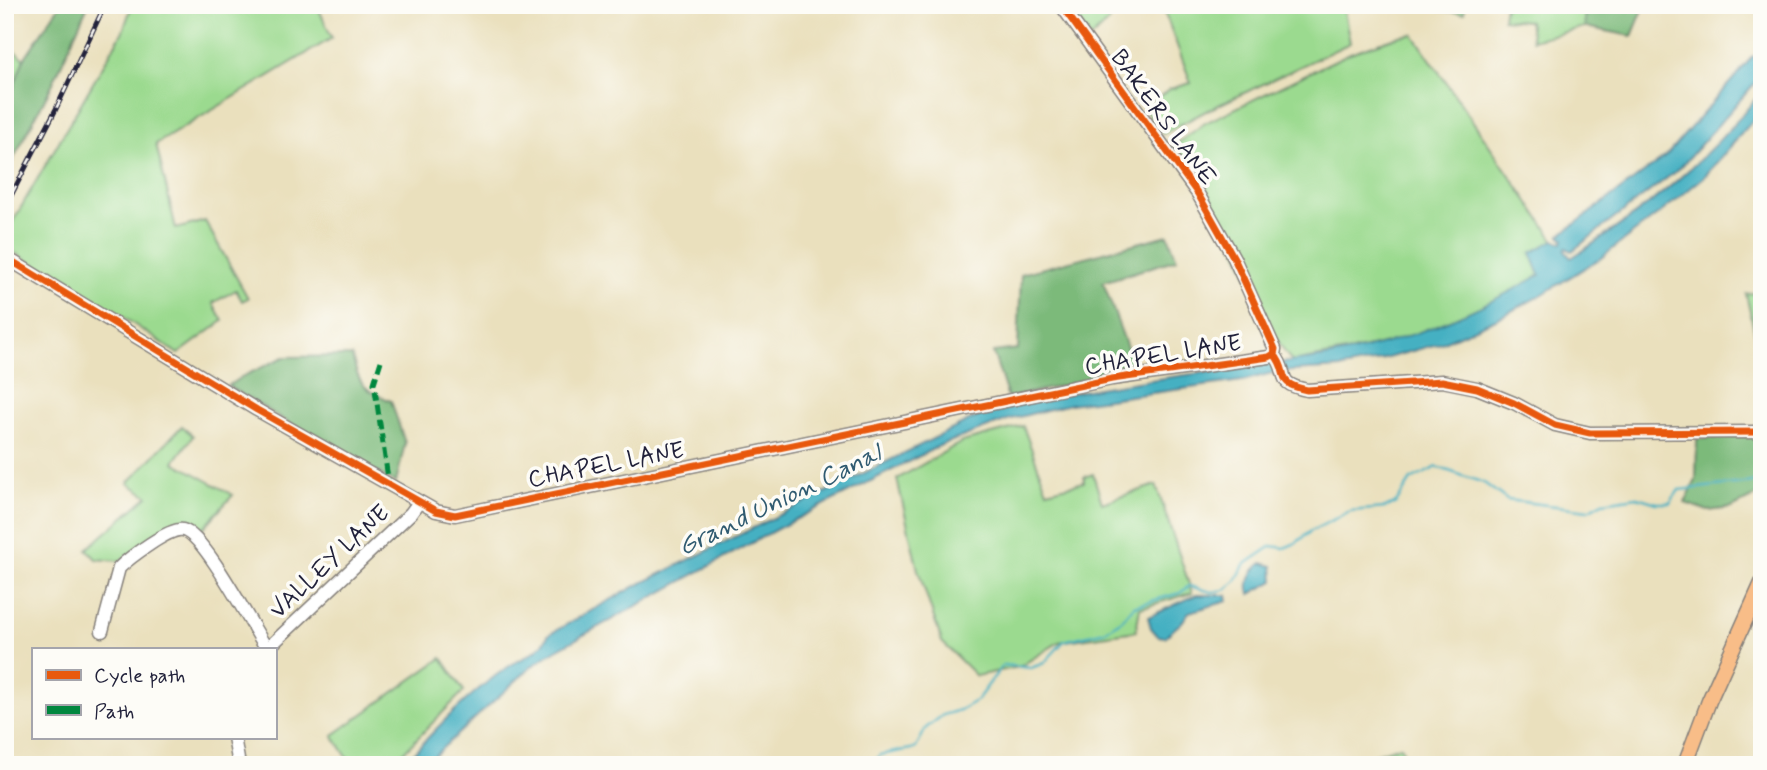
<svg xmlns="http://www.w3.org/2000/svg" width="1767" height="770" viewBox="0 0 1767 770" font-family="Mynerve,sans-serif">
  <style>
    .green { fill: #9bda8f; stroke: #5e7e65; stroke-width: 2 }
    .forest { fill: #7cba7a; stroke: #4f6e5a; stroke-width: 2 }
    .water { fill: #44b0c2; stroke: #33697e; stroke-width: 2 }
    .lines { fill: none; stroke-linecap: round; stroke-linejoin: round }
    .stream { stroke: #44b0c2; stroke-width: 2.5 }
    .minor-casing { stroke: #86817c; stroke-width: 15 }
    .major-casing { stroke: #86817c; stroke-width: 17 }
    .minor { stroke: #fff; stroke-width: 12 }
    .major { stroke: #f8bd88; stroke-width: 14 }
    .rail-casing { stroke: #22223b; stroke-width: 5 }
    .rail { stroke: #fdfcf7; stroke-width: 2.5; stroke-dasharray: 8; stroke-linecap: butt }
    .quiet { stroke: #00873e; stroke-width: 5; stroke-dasharray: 10 5; stroke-linecap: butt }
    .cycleway-casing { stroke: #fdfcf7; stroke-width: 11 }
    .cycleway { stroke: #e8590c; stroke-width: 7 }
    .labels { text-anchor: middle; stroke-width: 7; stroke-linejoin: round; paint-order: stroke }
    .street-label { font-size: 24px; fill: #22223b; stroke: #fdfcf7 }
    .water-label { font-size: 26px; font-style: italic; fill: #305b71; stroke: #fdfcf7 }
  </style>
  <rect width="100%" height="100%" fill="#fdfcf7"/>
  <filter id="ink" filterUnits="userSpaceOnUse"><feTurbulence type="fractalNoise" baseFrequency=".0143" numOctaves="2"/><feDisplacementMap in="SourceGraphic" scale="14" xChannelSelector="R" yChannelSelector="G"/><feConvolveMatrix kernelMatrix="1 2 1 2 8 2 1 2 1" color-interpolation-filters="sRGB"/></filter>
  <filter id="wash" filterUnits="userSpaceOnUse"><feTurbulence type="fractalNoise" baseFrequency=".00686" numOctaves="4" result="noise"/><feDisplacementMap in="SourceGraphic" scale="28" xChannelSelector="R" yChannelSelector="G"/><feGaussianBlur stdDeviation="1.57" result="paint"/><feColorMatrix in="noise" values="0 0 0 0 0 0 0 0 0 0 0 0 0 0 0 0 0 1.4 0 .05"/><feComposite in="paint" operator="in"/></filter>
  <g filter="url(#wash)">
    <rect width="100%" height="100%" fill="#eae0bd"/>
    <!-- green -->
    <path class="green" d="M 132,5 L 317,5 L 332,38 L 156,144 L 176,229 L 205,221 L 248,298 L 242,301 L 236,290 L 213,303 L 223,321 L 178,354 L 123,317 L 5,247 L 5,235 L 123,31 Z
      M 1068,5 L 1104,5 L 1109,21 L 1090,39 Z
      M 1162,5 L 1343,5 L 1350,43 L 1206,111 L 1163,134 L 1144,109 L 1170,89 L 1191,83 Z
      M 1391,5 L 1465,5 L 1464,13 Z
      M 1505,5 L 1584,5 L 1585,27 L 1532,40 L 1529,21 L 1503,19 Z
      M 1413,34 L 1568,260 C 1511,292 1451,328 1387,343 C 1356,351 1324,356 1292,362 C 1266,328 1254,286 1235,247 C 1218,212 1193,180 1172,147 L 1205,123 L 1350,53 L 1399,36 Z
      M 5,43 L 24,59 L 7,105 L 5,133 Z
      M 1762,292 L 1762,365 L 1746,294 Z
      M 182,426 L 193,436 L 174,462 L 233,495 L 198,534 L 186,524 L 176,524 L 119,561 L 96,559 L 87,549 L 148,496 L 128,483 Z
      M 1023,426 L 1047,491 L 1084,482 L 1084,477 L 1093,474 L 1102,503 L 1156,485 L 1192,593 L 1140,608 L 1136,631 L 1059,642 L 1019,667 L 976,676 L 942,642 L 918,570 L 897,479 L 962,442 Z
      M 442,658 L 464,691 L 391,765 L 352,765 L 333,735 Z
      M 1400,746 L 1411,765 L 1343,765 Z"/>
    <!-- forest -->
    <path class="forest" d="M 60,5 L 88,5 L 53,83 L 5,175 L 7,105 L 24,59 Z
      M 1584,5 L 1645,5 L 1632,36 L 1585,27 Z
      M 1168,235 L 1177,259 L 1103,282 L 1135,369 L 1008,398 L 993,352 L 1018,349 L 1021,274 Z
      M 352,356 C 360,387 362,388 391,401 L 405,443 L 396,483 L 326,445 L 228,386 L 241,377 L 284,357 Z
      M 1749,435 L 1762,436 L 1762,493 L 1732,508 L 1708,511 L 1685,503 L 1696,480 L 1697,439 Z"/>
    <!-- water -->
    <path class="water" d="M 1762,52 L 1762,75 L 1680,168 L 1572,251 L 1566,248 L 1565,251 L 1571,258 C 1647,210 1706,162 1762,91 L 1762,110 L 1705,176 L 1669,206 L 1601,258 L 1538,297 L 1498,318 L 1441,343 L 1373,362 L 1342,368 L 1276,372 L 1242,381 L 1070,404 L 1007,420 L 941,445 L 777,529 L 556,650 L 532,666 L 424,765 L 403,765 C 435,729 471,691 511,665 C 525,657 542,650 548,635 L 634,587 L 983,414 C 1077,386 1174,378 1271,363 C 1366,359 1458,322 1540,275 L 1531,253 L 1554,240 L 1562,243 L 1564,239 L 1560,235 L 1666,156 L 1753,56 L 1758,56 Z
      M 1262,563 L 1273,566 L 1274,581 L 1250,594 C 1246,582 1252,570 1262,563 Z
      M 1196,595 L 1227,595 L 1228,601 L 1189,612 L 1182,622 L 1165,637 L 1158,636 L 1151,628 L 1148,617 Z"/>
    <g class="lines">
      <!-- stream -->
      <path class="stream" d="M 873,765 L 880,755 L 916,748 L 926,728 L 943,715 L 960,710 L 977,700 L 1003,665 L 1031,668 L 1044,663 L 1064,641 L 1105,631 L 1122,620 L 1134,606 L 1180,593 L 1189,586 L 1212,592 L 1225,590 L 1236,581 L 1244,565 L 1272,546 L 1284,548 L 1296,543 L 1311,531 L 1350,511 L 1385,508 L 1396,503 L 1411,480 L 1437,467 L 1484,483 L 1507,500 L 1588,510 L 1603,502 L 1637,497 L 1657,503 L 1670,503 L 1679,490 L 1762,481"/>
    </g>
  </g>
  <g filter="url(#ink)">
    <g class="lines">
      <!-- minor casing -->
      <g class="minor-casing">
        <path id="minor" d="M 1061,5 L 1198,194 L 1234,258 L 1275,349 L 1274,354 C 1291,374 1273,383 1307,390 L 1442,381 L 1477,388 L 1514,403 L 1555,425 L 1590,433 L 1762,432
          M 5,257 L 257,410 L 436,511 L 455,515 L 1112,379 L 1269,357 L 1274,354
          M 102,631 L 119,568 C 129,558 170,527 183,530 C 205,535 252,627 267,649
          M 267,649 L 411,513 L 419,502
          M 234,737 L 239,765"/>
      </g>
      <!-- major casing -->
      <g class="major-casing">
        <path id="major" d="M 1685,765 L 1709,701 L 1762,583"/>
      </g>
      <!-- minor -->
      <use href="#minor" class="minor"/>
      <!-- major -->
      <use href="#major" class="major"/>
      <!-- rail casing -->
      <g class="rail-casing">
        <path id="rail" d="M 5,207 L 55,111 L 105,5"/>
      </g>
      <!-- rail -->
      <use href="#rail" class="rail"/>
      <!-- quiet -->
      <path class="quiet" d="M 381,361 L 374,383 L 389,485"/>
      <!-- cycleway casing -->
      <g class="cycleway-casing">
        <path id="cycleway" d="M 1061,5 L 1198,194 L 1234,258 L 1275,349 L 1274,354 C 1291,374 1273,383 1307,390 L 1442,381 L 1477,388 L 1514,403 L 1555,425 L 1590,433 L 1762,432
          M 5,257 L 257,410 L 436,511 L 455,515 L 1112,379 L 1269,357 L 1274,354"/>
      </g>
      <!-- cycleway -->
      <use href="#cycleway" class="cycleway"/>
    </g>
  </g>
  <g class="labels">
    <!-- street labels -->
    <g class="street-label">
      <text transform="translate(1164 117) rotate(54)" y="8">BAKERS LANE</text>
      <text transform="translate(1163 354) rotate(-9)" y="8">CHAPEL LANE</text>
      <text transform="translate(606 464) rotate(-11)" y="8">CHAPEL LANE</text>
      <text transform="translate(329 561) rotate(-43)" y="8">VALLEY LANE</text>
    </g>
    <!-- water labels -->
    <g class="water-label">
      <text transform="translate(779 499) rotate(-26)" y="9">Grand Union Canal</text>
    </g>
  </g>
  <!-- margin -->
  <rect width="1767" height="770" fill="none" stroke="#fdfcf7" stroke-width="28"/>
  <!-- legend -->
  <rect x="32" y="648" width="245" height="91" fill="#fdfcf7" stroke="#a5a5ac" stroke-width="2"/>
  <rect x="46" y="670" width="35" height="10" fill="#e8590c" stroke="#a5a5ac" stroke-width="2"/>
  <text x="94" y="682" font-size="21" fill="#22223b">Cycle path</text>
  <rect x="46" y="705" width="35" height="10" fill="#00873e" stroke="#a5a5ac" stroke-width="2"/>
  <text x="94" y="718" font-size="21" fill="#22223b">Path</text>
</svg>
